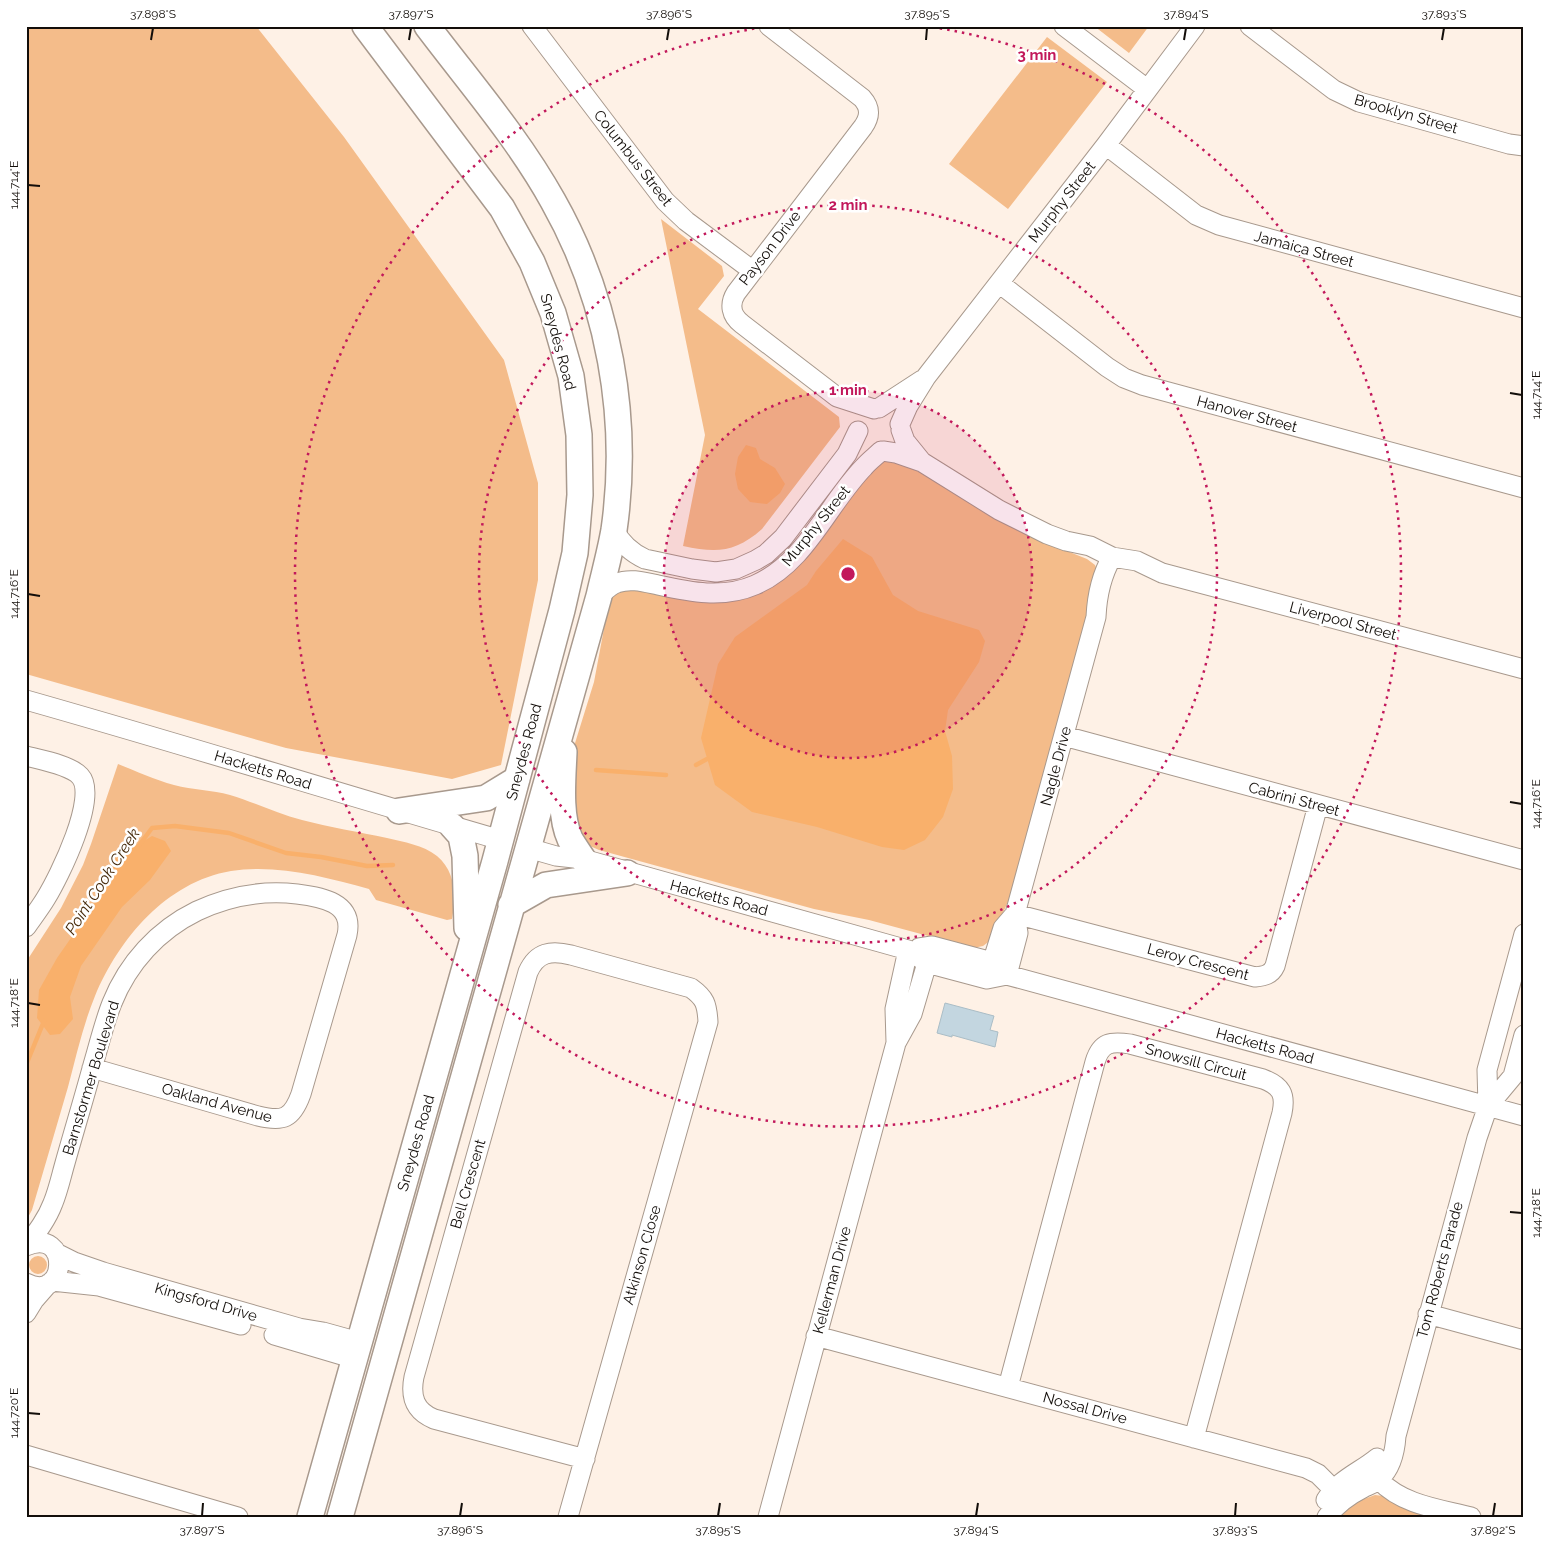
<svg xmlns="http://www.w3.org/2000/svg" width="1550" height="1543" viewBox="0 0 1550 1543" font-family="Raleway,sans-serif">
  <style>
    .green { fill: #f4bc8a }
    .water { fill: #f9b06b }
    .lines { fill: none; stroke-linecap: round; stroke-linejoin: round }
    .stream { stroke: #f9b06b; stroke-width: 4.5 }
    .building { fill: #c3d6e0; stroke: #aabdc6 }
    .minor-casing { stroke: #a8998d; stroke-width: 21 }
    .major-casing { stroke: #a8998d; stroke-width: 28 }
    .minor { stroke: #fff; stroke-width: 19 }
    .major { stroke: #fff; stroke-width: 25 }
    .ticks { fill: none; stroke: #130e0a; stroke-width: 2 }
    .ring { fill: none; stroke: #c2185b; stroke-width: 2.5; stroke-dasharray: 2.5 5 }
    .labels { text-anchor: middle; stroke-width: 5; stroke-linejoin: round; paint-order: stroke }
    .street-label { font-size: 15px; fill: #130e0a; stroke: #fff }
    .water-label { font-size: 16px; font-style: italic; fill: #46290a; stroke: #fff }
    .centre { fill: #c2185b; stroke: #fff; stroke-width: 2.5 }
    .ring-label { font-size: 15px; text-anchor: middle; font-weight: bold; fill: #c2185b; stroke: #fff; stroke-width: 5; stroke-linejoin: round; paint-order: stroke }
    .neatline { fill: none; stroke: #130e0a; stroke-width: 2 }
    .ticks-label { font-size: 12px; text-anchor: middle; fill: #130e0a }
  </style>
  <rect width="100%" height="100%" fill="#fef1e6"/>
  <!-- green -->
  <path class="green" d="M 26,26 L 256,26 L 344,137 L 504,360 L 538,483 L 538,580 L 501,765 L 452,779 L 286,748 L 26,674 Z
    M 1094,26 L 1149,26 L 1129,53 Z
    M 1047,37 L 1107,82 L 1008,209 L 949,164 Z
    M 661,219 L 722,266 L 724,276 L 698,309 L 839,417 L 840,427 L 762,529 C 735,553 716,553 683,546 L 705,435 Z
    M 880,460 L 906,461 L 948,490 L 973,505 L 1007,524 L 1062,549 L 1087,559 L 1095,565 L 1097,570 L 1097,581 L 1010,897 L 991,940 L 983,946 L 973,948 L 869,920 L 814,909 L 599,850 L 590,846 L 576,832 L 571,756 L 594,682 L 606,618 L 611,598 L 614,593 L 619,589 L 745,593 Z
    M 118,764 C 136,771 155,780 174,785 C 193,790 212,790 230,795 C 254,802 277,814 302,820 C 329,827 359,832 387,838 C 404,842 423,845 437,856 C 456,872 456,896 452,919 L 447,920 L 376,900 L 369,889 C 325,877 277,864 231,871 C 166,882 119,939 95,996 C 83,1025 76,1057 68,1087 C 56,1128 44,1169 32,1210 L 26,1221 L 26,962 L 61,908 L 83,865 L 91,844 Z
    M29 1265a9 9 0 1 1 18 0a9 9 0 1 1-18 0Z
    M 1375,1495 L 1383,1496 L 1441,1517 L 1337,1517 L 1356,1502 Z"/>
  <!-- water -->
  <path class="water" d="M 746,445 L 756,448 L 760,459 L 775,468 L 785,484 L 780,493 L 767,504 L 750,502 L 738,489 L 735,474 L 738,457 Z
    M 843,539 L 872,557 L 893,595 L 918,611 L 979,630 L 985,641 L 979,662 L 948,710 L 945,731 L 952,756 L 953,789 L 943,817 L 925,840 L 904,850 L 882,847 L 817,827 L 752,812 L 715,785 L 701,738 L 718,664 L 735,637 L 807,585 L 816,571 Z
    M 152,836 L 165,841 L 171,851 L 150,880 L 122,907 L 81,966 L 70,997 L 73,1019 L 60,1034 L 50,1035 L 37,1018 L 39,990 L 57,958 L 94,905 L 98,884 L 121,852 L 139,844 Z"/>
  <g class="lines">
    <!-- stream -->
    <path class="stream" d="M 696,765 L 707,759
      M 596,770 L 666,775
      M 137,848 L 152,828 L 175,826 L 229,833 L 286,853 L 321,857 L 367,866 L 393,865
      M 26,1065 L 44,1021"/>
  </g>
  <!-- building -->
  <path class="building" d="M 945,1003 L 994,1016 L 990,1030 L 998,1032 L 995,1047 L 952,1035 L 952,1037 L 937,1033 Z"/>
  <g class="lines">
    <!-- minor casing -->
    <g class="minor-casing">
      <path id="minor" d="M 532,26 L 665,201 L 686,221 L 753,271
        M 769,26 L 862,98 C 871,108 870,117 863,127 L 736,293 C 729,304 731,316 742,324 L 837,397 L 874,409
        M 1064,26 L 1147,89
        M 1250,26 L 1334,90 L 1359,102 L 1509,144 L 1524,146
        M 1106,145 L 1196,215 L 1219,225 L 1524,308
        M 999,283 L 1107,367 L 1124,378 L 1142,385 L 1524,488
        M 879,408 L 922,380
        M 900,424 L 908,406 L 926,377 L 1106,145 L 1195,26
        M 901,430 L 905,441 L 922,462
        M 883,451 L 896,453 L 922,462 L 999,510 L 1047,534 L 1066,541 L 1090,546 L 1112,557 L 1137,561 L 1162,573 L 1524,669
        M 614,530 C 621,543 632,553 645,559 L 692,569 L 716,572 L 736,569 L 756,560 L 766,554 L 783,538 L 847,454 L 858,431
        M 599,596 C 604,592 610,585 617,583 C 630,578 644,582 658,585 C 690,592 723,599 755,585 C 806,563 827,505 864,467 C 869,461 876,456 881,451
        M 26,700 C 185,745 342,794 501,840
        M 1064,736 L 1524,860
        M 26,756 C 41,760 70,765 80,776 C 99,796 59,877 46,898 C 40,908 33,917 26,927
        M 528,848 L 556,856 L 583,859 L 908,950 L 927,963 L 987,979 L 1007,975 L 1524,1116
        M 1015,914 L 1255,977 C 1264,976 1271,975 1275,966 L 1318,805
        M 919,948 L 932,946 L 992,962 L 1001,970
        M 1007,975 L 1018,933 L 1015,914
        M 987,979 L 1003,928 L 1015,914 L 1096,617 C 1097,595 1101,576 1112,557
        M 896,1042 L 895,1009 L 908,950
        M 1488,1106 L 1513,1076 L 1524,1035
        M 27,1245 C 37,1232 47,1219 53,1203 C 58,1191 61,1177 65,1163 C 74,1131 84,1098 93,1065 C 99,1045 104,1023 112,1003 C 128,963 158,930 197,911 C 229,896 262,890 297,894 C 321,897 354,902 347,935 L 301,1094 C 292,1119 283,1122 258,1116 L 92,1068
        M 26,1246 C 71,1226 68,1304 26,1283
        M 56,1253 L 74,1262 L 103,1272 L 299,1328 L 323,1332 L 359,1342
        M 52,1281 L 99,1286 L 241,1325
        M 26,1313 L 34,1300 L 48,1284
        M 1428,1314 L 1524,1340
        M 274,1335 L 355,1359
        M 816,1336 L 1306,1468 L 1318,1474 L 1344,1500
        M 1008,1387 L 1095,1062 C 1101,1042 1111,1041 1130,1044 L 1263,1079 C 1281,1086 1286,1094 1282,1113 L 1194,1438
        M 26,1455 L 238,1517
        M 1369,1464 C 1372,1470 1376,1476 1380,1481 C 1403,1505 1440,1509 1471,1517
        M 1326,1500 C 1338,1480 1360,1472 1377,1458
        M 568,1517 L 708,1022 C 707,1004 705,998 691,988 L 571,955 C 551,950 537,952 528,972 L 414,1377 C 410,1397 415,1411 434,1419 L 585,1459
        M 768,1517 L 896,1043 L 912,1014 L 932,946
        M 1327,1517 C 1337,1503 1349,1495 1363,1488 C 1369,1485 1376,1483 1380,1478 C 1392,1467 1395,1451 1396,1436 L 1477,1138 L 1488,1106 L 1487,1070 L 1524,934"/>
    </g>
    <!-- major casing -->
    <g class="major-casing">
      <path id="major" d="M 564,752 C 563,778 559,815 570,839 C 574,846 579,853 583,859
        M 399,811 L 486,798 L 517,779
        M 452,826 L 461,836 L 465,856 L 467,928
        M 511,905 L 546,885 L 627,873
        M 310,1517 L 495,861 L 562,610 L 575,553 L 580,495 L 579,435 L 571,376 L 553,313 L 532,262 L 502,208 L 365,26
        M 340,1517 L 599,596 C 604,574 610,553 614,530 C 630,418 609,300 553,201 C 518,138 470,83 427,26"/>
    </g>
    <!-- minor -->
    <use href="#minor" class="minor"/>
    <!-- major -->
    <use href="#major" class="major"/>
  </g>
  <!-- ticks -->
  <path class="ticks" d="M 151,40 L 153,28M 409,40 L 411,28M 667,40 L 669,28M 926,40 L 927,28M 1184,40 L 1186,28M 1442,40 L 1444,28M 28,185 L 40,186M 1510,393 L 1522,395M 28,594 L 40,596M 1510,802 L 1522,804M 28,1003 L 40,1005M 1510,1212 L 1522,1213M 28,1413 L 40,1414M 202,1516 L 203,1503M 460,1516 L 462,1503M 718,1516 L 720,1503M 976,1516 L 978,1503M 1235,1516 L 1236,1503M 1493,1516 L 1495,1503"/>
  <!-- distance rings -->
  <circle cx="848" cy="574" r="184" fill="#c2185b" fill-opacity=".12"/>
  <g class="ring">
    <circle cx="848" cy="574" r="184"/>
    <circle cx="848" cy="574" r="369"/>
    <path d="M925 26A553 553 0 1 1 771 26"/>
  </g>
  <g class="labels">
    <!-- street labels -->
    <g class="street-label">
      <text transform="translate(1406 114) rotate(16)" y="5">Brooklyn Street</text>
      <text transform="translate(633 158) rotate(52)" y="5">Columbus Street</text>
      <text transform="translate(1062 202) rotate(-52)" y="5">Murphy Street</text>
      <text transform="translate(770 248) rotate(-52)" y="5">Payson Drive</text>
      <text transform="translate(1304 249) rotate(15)" y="5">Jamaica Street</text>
      <text transform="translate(558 342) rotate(75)" y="5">Sneydes Road</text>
      <text transform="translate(1247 414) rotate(15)" y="5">Hanover Street</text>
      <text transform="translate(816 526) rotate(-51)" y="5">Murphy Street</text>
      <text transform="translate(1343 621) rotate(15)" y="5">Liverpool Street</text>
      <text transform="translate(524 752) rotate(-75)" y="5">Sneydes Road</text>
      <text transform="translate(1056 766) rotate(-75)" y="5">Nagle Drive</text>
      <text transform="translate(263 770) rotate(17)" y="5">Hacketts Road</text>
      <text transform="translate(1294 799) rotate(15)" y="5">Cabrini Street</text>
      <text transform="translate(719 898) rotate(15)" y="5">Hacketts Road</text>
      <text transform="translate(1198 962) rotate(15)" y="5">Leroy Crescent</text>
      <text transform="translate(1265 1046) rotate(15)" y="5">Hacketts Road</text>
      <text transform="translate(1196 1062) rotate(15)" y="5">Snowsill Circuit</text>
      <text transform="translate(91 1078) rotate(-73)" y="5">Barnstormer Boulevard</text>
      <text transform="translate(217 1103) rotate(15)" y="5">Oakland Avenue</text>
      <text transform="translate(416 1143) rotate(-74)" y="5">Sneydes Road</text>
      <text transform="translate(468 1184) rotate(-74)" y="5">Bell Crescent</text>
      <text transform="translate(642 1255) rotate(-74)" y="5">Atkinson Close</text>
      <text transform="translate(1440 1270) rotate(-75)" y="5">Tom Roberts Parade</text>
      <text transform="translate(832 1280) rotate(-75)" y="5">Kellerman Drive</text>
      <text transform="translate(206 1302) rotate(16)" y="5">Kingsford Drive</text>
      <text transform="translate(1085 1408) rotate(15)" y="5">Nossal Drive</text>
    </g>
    <!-- water labels -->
    <g class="water-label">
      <text transform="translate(102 881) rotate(-57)" y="6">Point Cook Creek</text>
    </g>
  </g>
  <circle cx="848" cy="574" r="8" class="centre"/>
  <g class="ring-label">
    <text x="1037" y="60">3 min</text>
    <text x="848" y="210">2 min</text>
    <text x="848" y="395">1 min</text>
  </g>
  <!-- border -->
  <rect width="1550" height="1543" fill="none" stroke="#ffffff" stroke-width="55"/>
  <rect x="28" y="28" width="1494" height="1488" class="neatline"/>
  <g class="ticks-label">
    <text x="153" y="18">37.898°S</text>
    <text x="411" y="18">37.897°S</text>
    <text x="669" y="18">37.896°S</text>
    <text x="927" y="18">37.895°S</text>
    <text x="1186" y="18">37.894°S</text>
    <text x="1444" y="18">37.893°S</text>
    <text transform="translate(14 185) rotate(-90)" y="4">144.714°E</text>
    <text transform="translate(1536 395) rotate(-90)" y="4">144.714°E</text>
    <text transform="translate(14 594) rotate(-90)" y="4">144.716°E</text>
    <text transform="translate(1536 804) rotate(-90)" y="4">144.716°E</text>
    <text transform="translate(14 1003) rotate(-90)" y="4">144.718°E</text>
    <text transform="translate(1536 1213) rotate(-90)" y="4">144.718°E</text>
    <text transform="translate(14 1413) rotate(-90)" y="4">144.720°E</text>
    <text x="202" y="1534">37.897°S</text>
    <text x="460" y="1534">37.896°S</text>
    <text x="718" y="1534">37.895°S</text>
    <text x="976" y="1534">37.894°S</text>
    <text x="1235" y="1534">37.893°S</text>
    <text x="1493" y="1534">37.892°S</text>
  </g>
</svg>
